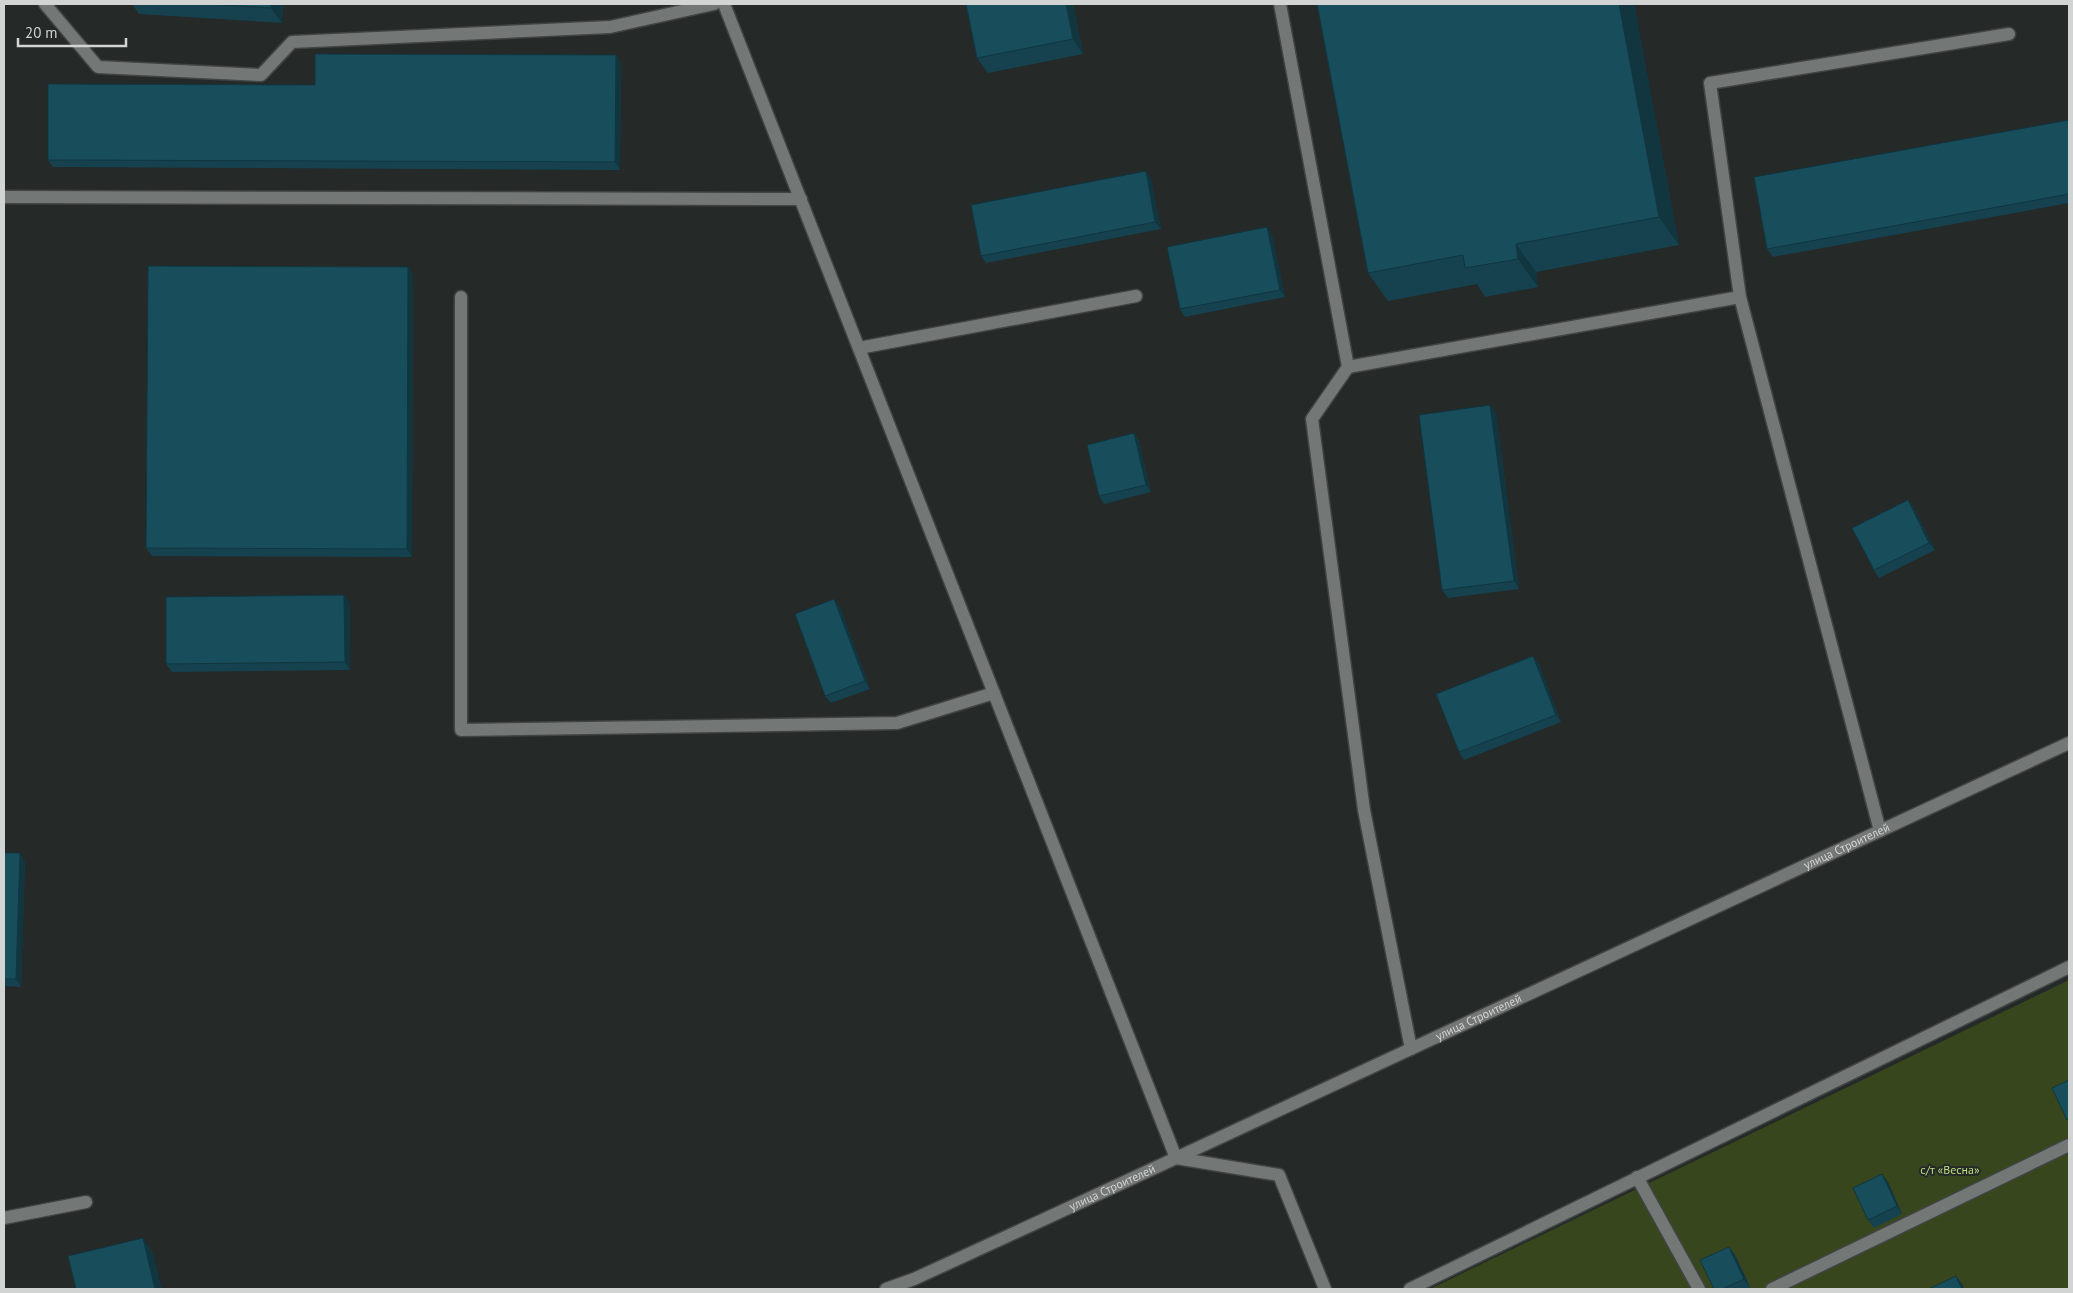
<svg xmlns="http://www.w3.org/2000/svg" width="2073" height="1293" viewBox="0 0 2073 1293" font-family="'PT Sans',sans-serif">
  <style>
    .green { fill: #38461d }
    .lines { fill: none; stroke-linecap: round; stroke-linejoin: round }
    .lane-casing { stroke: #414443; stroke-width: 15 }
    .street-casing { stroke: #414443; stroke-width: 15 }
    .secondary-casing { stroke: #414443; stroke-width: 15 }
    .lane { stroke: #737776; stroke-width: 12 }
    .street { stroke: #737776; stroke-width: 12 }
    .secondary { stroke: #737776; stroke-width: 12 }
    .wall { fill: #15424e }
    .shaded-wall { fill: #113640 }
    .building { fill: #184d5b; stroke: #113640 }
    .labels { text-anchor: middle; stroke-width: 4; stroke-linejoin: round; paint-order: stroke }
    .street-label { font-size: 12px; fill: #d1d4d3; stroke: #252928 }
    .park-label { font-size: 12px; fill: #bbdd7d; stroke: #252928 }
  </style>
  <rect width="100%" height="100%" fill="#252928"/>
  <!-- green -->
  <path class="green" d="M 2069,980 L 2069,1289 L 1430,1289 Z"/>
  <g class="lines">
    <!-- lane casing -->
    <g class="lane-casing">
      <path id="lane" d="M 45,4 L 98,67 L 261,75 L 292,42 L 610,27 L 714,4
        M 1280,4 L 1348,367
        M 4,197 L 801,199
        M 461,297 L 461,730 L 897,723 L 994,693
        M 1740,297 L 1710,83 L 2009,34
        M 859,348 L 1136,296
        M 1411,1049 L 1364,810 L 1312,419 L 1348,367 L 1740,297 L 1880,831
        M 1176,1158 L 1279,1175 L 1325,1289
        M 1637,1177 L 1699,1289
        M 4,1218 L 86,1202
        M 1410,1289 L 2069,967
        M 1772,1289 L 2069,1145"/>
    </g>
    <!-- street casing -->
    <g class="street-casing">
      <path id="street" d="M 724,4 L 1176,1158"/>
    </g>
    <!-- secondary casing -->
    <g class="secondary-casing">
      <g id="secondary">
        <path id="s1" d="M 886,1289 L 914,1279 L 1049,1217 L 2069,743"/>
      </g>
    </g>
    <!-- lane -->
    <use href="#lane" class="lane"/>
    <!-- street -->
    <use href="#street" class="street"/>
    <!-- secondary -->
    <use href="#secondary" class="secondary"/>
  </g>
  <!-- wall -->
  <path class="wall" d="M 132,4 L 283,4 L 282,23 L 139,14 Z
    M 966,4 L 1073,4 L 1083,54 L 988,73 L 977,58 Z
    M 1317,4 L 1634,4 L 1679,245 L 1536,272 L 1538,287 L 1485,297 L 1477,284 L 1388,301 L 1368,273 Z
    M 616,55 L 621,63 L 620,170 L 53,167 L 48,160 L 315,85 Z
    M 2069,120 L 2069,203 L 1773,257 L 1767,249 Z
    M 1146,171 L 1151,179 L 1161,229 L 986,263 L 981,256 Z
    M 1272,235 L 1285,297 L 1185,317 L 1180,309 Z
    M 408,267 L 413,275 L 412,557 L 152,556 L 146,548 Z
    M 1496,413 L 1519,589 L 1448,598 L 1442,590 Z
    M 1134,433 L 1139,441 L 1151,492 L 1104,504 L 1099,496 Z
    M 1908,500 L 1914,508 L 1935,550 L 1879,578 L 1874,570 Z
    M 350,603 L 350,670 L 172,672 L 166,664 Z
    M 840,607 L 870,689 L 831,703 L 825,696 Z
    M 1539,664 L 1561,722 L 1464,760 L 1459,752 Z
    M 4,853 L 25,861 L 21,987 L 4,986 Z
    M 1888,1182 L 1902,1214 L 1874,1228 L 1868,1220 Z
    M 1729,1247 L 1735,1255 L 1750,1287 L 1745,1289 L 1714,1289 Z"/>
  <!-- shaded-wall -->
  <path class="shaded-wall" d="M 271,4 L 283,4 L 282,23 L 271,8 Z
    M 1066,4 L 1073,4 L 1083,54 L 1073,39 Z
    M 1619,4 L 1634,4 L 1679,245 L 1659,217 Z
    M 616,55 L 621,63 L 620,170 L 615,162 Z
    M 1146,171 L 1151,179 L 1161,229 L 1155,222 Z
    M 1267,227 L 1272,235 L 1285,297 L 1280,290 Z
    M 1516,244 L 1536,272 L 1538,287 L 1518,259 Z
    M 408,267 L 413,275 L 412,557 L 407,549 Z
    M 1490,405 L 1496,413 L 1519,589 L 1514,581 Z
    M 1134,433 L 1139,441 L 1151,492 L 1146,485 Z
    M 1908,500 L 1914,508 L 1935,550 L 1929,543 Z
    M 344,595 L 350,603 L 350,670 L 345,662 Z
    M 834,599 L 840,607 L 870,689 L 865,681 Z
    M 1533,656 L 1539,664 L 1561,722 L 1556,715 Z
    M 20,853 L 25,861 L 21,987 L 16,979 Z
    M 1882,1174 L 1888,1182 L 1902,1214 L 1897,1206 Z
    M 143,1238 L 153,1253 L 162,1289 L 155,1289 Z
    M 1729,1247 L 1735,1255 L 1750,1287 L 1744,1279 Z
    M 1956,1276 L 1962,1284 L 1964,1289 L 1962,1289 Z"/>
  <!-- building -->
  <path class="building" d="M 209,4 L 271,4 L 271,8 Z
    M 966,4 L 1066,4 L 1073,39 L 977,58 Z
    M 1317,4 L 1619,4 L 1659,217 L 1516,244 L 1518,259 L 1465,268 L 1463,255 L 1368,273 Z
    M 315,54 L 616,55 L 615,162 L 48,160 L 48,84 L 315,85 Z
    M 2069,120 L 2069,194 L 1767,249 L 1754,177 Z
    M 1146,171 L 1155,222 L 981,256 L 971,205 Z
    M 1267,227 L 1280,290 L 1180,309 L 1167,247 Z
    M 148,266 L 408,267 L 407,549 L 146,548 Z
    M 1490,405 L 1514,581 L 1442,590 L 1419,415 Z
    M 1134,433 L 1146,485 L 1099,496 L 1087,445 Z
    M 1908,500 L 1929,543 L 1874,570 L 1852,528 Z
    M 344,595 L 345,662 L 166,664 L 166,597 Z
    M 834,599 L 865,681 L 825,696 L 795,614 Z
    M 1533,656 L 1556,715 L 1459,752 L 1436,694 Z
    M 4,853 L 20,853 L 16,979 L 4,979 Z
    M 2069,1080 L 2069,1119 L 2067,1120 L 2052,1088 Z
    M 1882,1174 L 1897,1206 L 1868,1220 L 1853,1188 Z
    M 143,1238 L 155,1289 L 76,1289 L 68,1256 Z
    M 1729,1247 L 1744,1279 L 1722,1289 L 1714,1289 L 1700,1260 Z
    M 1956,1276 L 1962,1289 L 1929,1289 Z"/>
  <g class="labels">
    <!-- street labels -->
    <g class="street-label">
      <text dy="4" stroke="none"><textPath href="#s1" startOffset="1058">улица Строителей</textPath></text>
      <text dy="4" stroke="none"><textPath href="#s1" startOffset="652">улица Строителей</textPath></text>
      <text dy="4" stroke="none"><textPath href="#s1" startOffset="248">улица Строителей</textPath></text>
    </g>
    <!-- park labels -->
    <g class="park-label">
      <text x="1950" y="1174">с/т «Весна»</text>
    </g>
  </g>
  <!-- border -->
  <rect width="2073" height="1293" fill="none" stroke="#d1d4d3" stroke-width="10"/>
  <!-- scale -->
  <path d="M18 38v8h108v-8" fill="none" stroke="#d1d4d3" stroke-width="2.5"/>
  <text x="25" y="38" font-size="15" fill="#d1d4d3" stroke="#252928" stroke-width="4" paint-order="stroke">20 m</text>
</svg>
